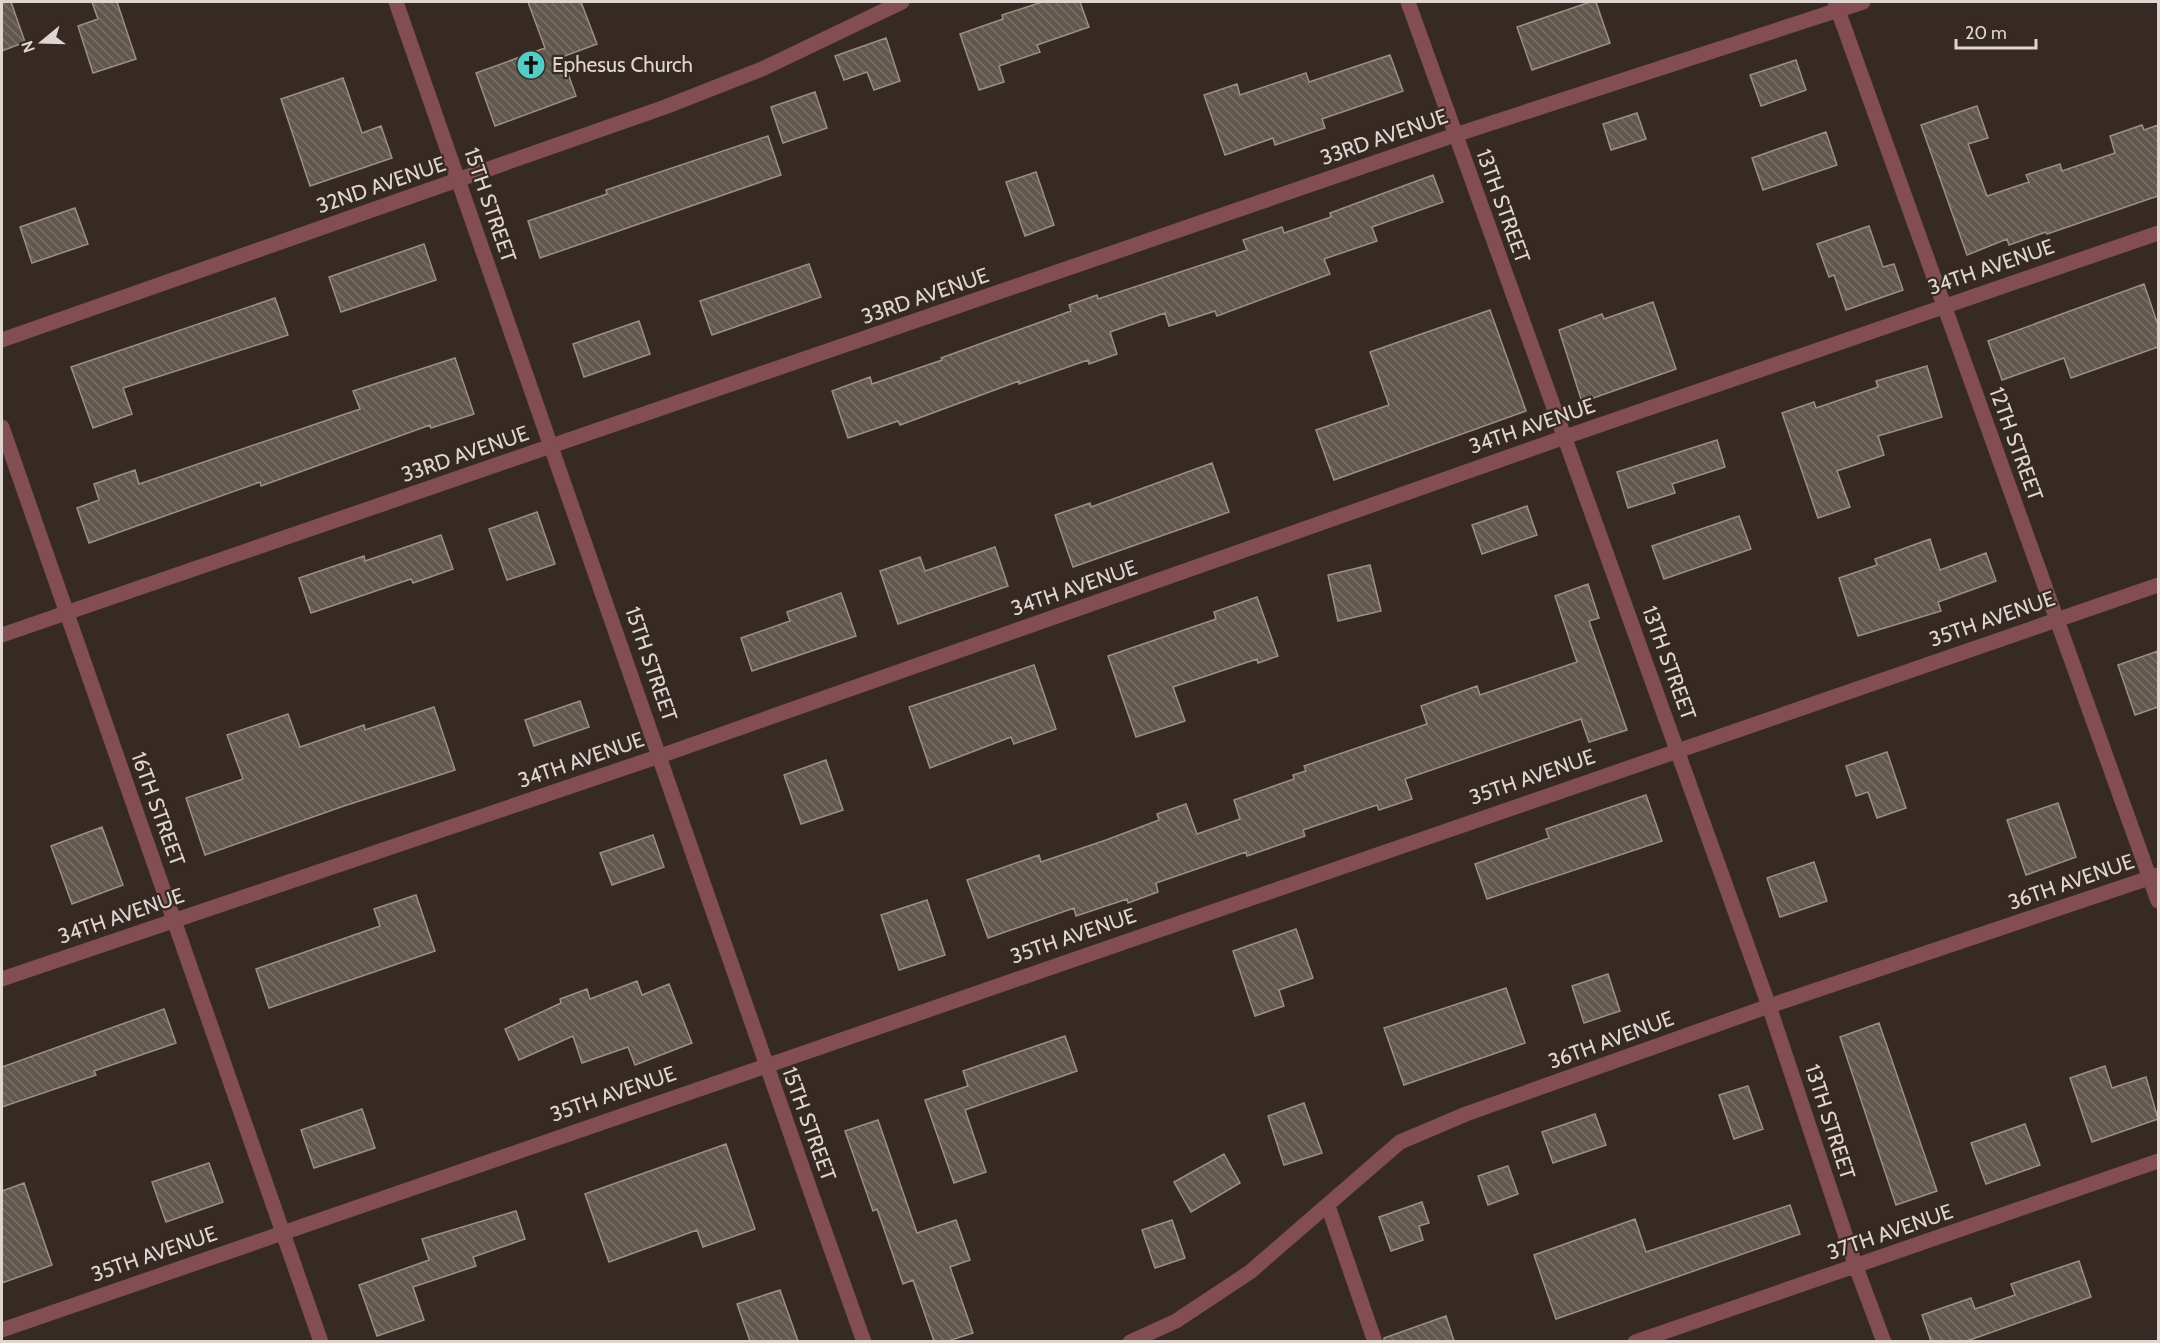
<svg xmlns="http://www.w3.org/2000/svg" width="2160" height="1343" viewBox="0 0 2160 1343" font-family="Cabin,sans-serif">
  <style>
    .building { fill: url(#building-back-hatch); stroke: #9a9084; stroke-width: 1.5 }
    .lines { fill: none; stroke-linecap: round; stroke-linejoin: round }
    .minor { stroke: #824e51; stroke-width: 15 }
    .tertiary { stroke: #824e51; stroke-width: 15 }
    .labels { text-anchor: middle; stroke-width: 4.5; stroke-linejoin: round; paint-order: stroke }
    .poi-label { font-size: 21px; fill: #dfd6d2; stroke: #372a24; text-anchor: start }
    .street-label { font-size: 21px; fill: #dfd6d2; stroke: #372a24 }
  </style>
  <defs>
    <pattern id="building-back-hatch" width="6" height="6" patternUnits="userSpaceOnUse" patternTransform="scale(1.5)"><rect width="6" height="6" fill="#61584d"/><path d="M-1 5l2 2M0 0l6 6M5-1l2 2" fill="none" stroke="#776f66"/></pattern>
  </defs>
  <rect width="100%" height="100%" fill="#372a24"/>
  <!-- building -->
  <path class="building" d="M 2,2 L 11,2 L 25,42 L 2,51 Z
    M 92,2 L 117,2 L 136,59 L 93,73 L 78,26 L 98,19 Z
    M 528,2 L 581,2 L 597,44 L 562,57 L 576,96 L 495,126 L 476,73 L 545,48 Z
    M 1042,2 L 1080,2 L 1089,27 L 1037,45 L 1040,52 L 999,66 L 1004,82 L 979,90 L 960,34 L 1003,19 L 1002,15 Z
    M 1590,2 L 1596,2 L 1610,43 L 1532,70 L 1517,27 Z
    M 886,38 L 900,81 L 874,90 L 867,72 L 844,80 L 835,56 Z
    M 1390,55 L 1403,91 L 1322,119 L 1325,128 L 1275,145 L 1273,138 L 1225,155 L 1204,95 L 1237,84 L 1240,95 L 1306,73 L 1309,82 Z
    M 1796,60 L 1806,90 L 1761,106 L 1750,75 Z
    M 343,78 L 362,133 L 381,126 L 392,158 L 310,186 L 281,99 Z
    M 815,92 L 827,128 L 783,143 L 771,107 Z
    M 1977,106 L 1988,138 L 1968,144 L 1987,196 L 2029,182 L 2026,175 L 2060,164 L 2062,171 L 2115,153 L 2110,136 L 2142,125 L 2144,130 L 2158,125 L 2158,196 L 2047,234 L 2046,232 L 2009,245 L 2007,239 L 1967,255 L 1921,125 Z
    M 1637,113 L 1646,139 L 1611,150 L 1603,124 Z
    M 1826,132 L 1837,165 L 1763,190 L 1752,158 Z
    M 768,136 L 781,175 L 540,258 L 528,221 L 607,194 L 606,190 Z
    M 1036,172 L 1054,225 L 1025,236 L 1006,182 Z
    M 1433,175 L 1443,202 L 1372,227 L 1377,241 L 1324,259 L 1330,274 L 1217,316 L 1215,311 L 1169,326 L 1165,313 L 1110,332 L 1117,354 L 1089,364 L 1088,360 L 1019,384 L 1019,381 L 900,425 L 898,421 L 848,438 L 832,391 L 870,377 L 872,384 L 942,360 L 941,358 L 1071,311 L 1069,305 L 1097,295 L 1098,299 L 1247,250 L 1243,240 L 1282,227 L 1284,233 L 1331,217 L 1330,213 Z
    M 75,208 L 88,244 L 32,263 L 20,227 Z
    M 1869,226 L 1883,267 L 1894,264 L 1903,290 L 1846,310 L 1834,275 L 1829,277 L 1817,244 Z
    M 424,244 L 436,280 L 341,312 L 329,277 Z
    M 809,264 L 821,297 L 712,335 L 700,301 Z
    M 2144,284 L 2158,325 L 2158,347 L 2071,378 L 2064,358 L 2002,380 L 1988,341 Z
    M 275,298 L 288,335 L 123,388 L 132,414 L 93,428 L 71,367 Z
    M 1653,302 L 1676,369 L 1582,402 L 1559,330 L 1602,314 L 1604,319 Z
    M 1490,310 L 1526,411 L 1334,480 L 1316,430 L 1389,405 L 1370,352 Z
    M 639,321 L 650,354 L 584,377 L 573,344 Z
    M 455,358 L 474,414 L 431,428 L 430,425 L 261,486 L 260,482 L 89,543 L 77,508 L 99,500 L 94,484 L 135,470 L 139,484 L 360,409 L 353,391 Z
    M 1927,366 L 1942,417 L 1878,436 L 1884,455 L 1837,471 L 1850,507 L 1818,518 L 1782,413 L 1814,402 L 1816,408 L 1878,387 L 1876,381 Z
    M 1717,440 L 1725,467 L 1672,484 L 1675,493 L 1628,508 L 1617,472 Z
    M 1212,463 L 1229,512 L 1073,567 L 1055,515 L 1090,503 L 1091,507 Z
    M 1527,506 L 1537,535 L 1482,554 L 1472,525 Z
    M 537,512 L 555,564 L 507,580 L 489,529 Z
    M 1739,516 L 1751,549 L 1664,579 L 1652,546 Z
    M 441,535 L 453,569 L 413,583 L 411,579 L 311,613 L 299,578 L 364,556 L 365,561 Z
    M 1930,539 L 1940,570 L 1986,553 L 1996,581 L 1938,602 L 1941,611 L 1858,636 L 1839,578 L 1877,565 L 1875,559 Z
    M 995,547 L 1008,586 L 898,624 L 880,571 L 920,557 L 925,571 Z
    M 1370,565 L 1381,611 L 1338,621 L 1328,575 Z
    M 1588,584 L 1599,618 L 1589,621 L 1627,730 L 1589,742 L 1581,719 L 1405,779 L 1412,799 L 1379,810 L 1377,805 L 1303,830 L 1305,836 L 1247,856 L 1246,852 L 1156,883 L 1158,892 L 1128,903 L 1127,899 L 1076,916 L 1074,908 L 988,938 L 967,880 L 1039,855 L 1041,862 L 1106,840 L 1159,820 L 1157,814 L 1186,804 L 1197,834 L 1240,819 L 1234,800 L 1294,779 L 1293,775 L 1306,771 L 1304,766 L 1427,724 L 1421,706 L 1477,686 L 1480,695 L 1577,662 L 1555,596 Z
    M 841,593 L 856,636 L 752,671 L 741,638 L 790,621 L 787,612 Z
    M 1257,597 L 1278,656 L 1258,663 L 1257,659 L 1173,687 L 1185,721 L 1136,737 L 1108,656 L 1216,619 L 1214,612 Z
    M 2158,651 L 2158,707 L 2135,715 L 2118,665 Z
    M 1034,665 L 1056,729 L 1014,744 L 1011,737 L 930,768 L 909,707 Z
    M 580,701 L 589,727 L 534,746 L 525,720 Z
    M 434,707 L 455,770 L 344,806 L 205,855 L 186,798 L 243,779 L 227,735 L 288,714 L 300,747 L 364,725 L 365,730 Z
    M 1887,752 L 1906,808 L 1877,818 L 1868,792 L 1856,796 L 1846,766 Z
    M 826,760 L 843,810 L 801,824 L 784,775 Z
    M 1646,795 L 1662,841 L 1487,899 L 1475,864 L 1549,838 L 1546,829 Z
    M 2058,803 L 2076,857 L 2026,875 L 2007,820 Z
    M 102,827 L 123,885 L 72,904 L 51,846 Z
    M 653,835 L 664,867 L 612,885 L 600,853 Z
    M 1814,862 L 1827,901 L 1780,917 L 1767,878 Z
    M 416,895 L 435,951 L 269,1008 L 256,969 L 380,926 L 374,909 Z
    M 927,900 L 945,955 L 899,970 L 881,915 Z
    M 1296,929 L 1313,978 L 1279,990 L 1284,1006 L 1255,1016 L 1233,951 Z
    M 1608,974 L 1620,1011 L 1584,1023 L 1572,986 Z
    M 637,981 L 642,995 L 669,984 L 692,1043 L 635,1065 L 628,1047 L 582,1063 L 573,1036 L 519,1060 L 505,1029 L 561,1003 L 560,999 L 587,989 L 590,999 Z
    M 1506,988 L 1525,1043 L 1404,1085 L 1384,1028 Z
    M 164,1009 L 176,1043 L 94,1071 L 96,1075 L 2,1107 L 2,1067 Z
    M 1879,1023 L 1937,1191 L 1896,1205 L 1840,1037 Z
    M 1065,1036 L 1077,1071 L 965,1110 L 986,1172 L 954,1183 L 925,1100 L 968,1086 L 963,1071 Z
    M 2105,1066 L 2112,1088 L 2146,1077 L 2158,1119 L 2092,1142 L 2070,1078 Z
    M 1748,1086 L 1763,1129 L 1734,1139 L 1719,1095 Z
    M 1304,1103 L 1322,1153 L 1284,1165 L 1268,1116 Z
    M 362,1109 L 375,1148 L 314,1168 L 301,1130 Z
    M 1595,1114 L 1606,1145 L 1553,1163 L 1542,1132 Z
    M 878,1120 L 917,1233 L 956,1220 L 970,1260 L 950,1267 L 973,1333 L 948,1341 L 934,1341 L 913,1280 L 903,1284 L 877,1209 L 873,1211 L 845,1131 Z
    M 2025,1124 L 2040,1165 L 1986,1184 L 1971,1143 Z
    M 726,1144 L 755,1229 L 703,1247 L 697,1230 L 609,1262 L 585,1194 Z
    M 1224,1154 L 1240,1183 L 1191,1212 L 1174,1182 Z
    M 209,1163 L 223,1202 L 166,1222 L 152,1182 Z
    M 1508,1166 L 1518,1194 L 1488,1205 L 1478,1176 Z
    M 24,1183 L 52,1265 L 2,1283 L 2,1191 Z
    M 1422,1202 L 1429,1223 L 1419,1226 L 1423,1240 L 1391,1251 L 1379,1217 Z
    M 1790,1205 L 1800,1234 L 1556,1319 L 1534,1255 L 1635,1219 L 1646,1252 Z
    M 516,1211 L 525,1239 L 473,1257 L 476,1266 L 413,1287 L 424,1320 L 377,1336 L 359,1285 L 429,1260 L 422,1239 Z
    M 1172,1220 L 1185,1258 L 1155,1268 L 1142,1230 Z
    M 2079,1261 L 2091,1297 L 1967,1341 L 1931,1341 L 1922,1315 L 1971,1298 L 1975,1309 L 2015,1295 L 2011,1284 Z
    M 780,1290 L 798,1341 L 750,1341 L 737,1304 Z
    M 1446,1316 L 1454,1341 L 1384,1341 L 1384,1338 Z"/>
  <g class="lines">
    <!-- minor -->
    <path class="minor" d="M 1408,2 L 1769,1006 L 1856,1267 L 1884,1342
      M 1835,2 L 2158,901
      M 2,340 L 665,107 L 762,69 L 902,2
      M 2,427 L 321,1342
      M 2,635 L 1455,135 L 1863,2
      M 2,979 L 660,756 L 1565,437 L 2158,233
      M 1328,1206 L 1375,1342
      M 2,1330 L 2158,585
      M 1130,1342 L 1176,1321 L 1250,1272 L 1400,1142 L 1466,1114 L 1769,1006 L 2158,875
      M 1635,1342 L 2158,1161"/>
    <!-- tertiary -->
    <path class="tertiary" d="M 396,2 C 554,447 705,896 864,1342"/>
  </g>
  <!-- icons -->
  <defs>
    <g id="church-disc" transform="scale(1.5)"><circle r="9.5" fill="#54cdc7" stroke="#372a24"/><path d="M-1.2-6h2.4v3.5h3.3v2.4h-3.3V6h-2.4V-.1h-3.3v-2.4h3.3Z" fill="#111"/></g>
  </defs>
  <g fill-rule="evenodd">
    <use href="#church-disc" x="531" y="65"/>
  </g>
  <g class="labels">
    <!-- poi labels -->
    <g class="poi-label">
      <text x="552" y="72">Ephesus Church</text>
    </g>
    <!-- street labels -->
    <g class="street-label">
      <text transform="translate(1384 137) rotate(-19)" y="7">33RD AVENUE</text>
      <text transform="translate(381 185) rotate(-19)" y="7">32ND AVENUE</text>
      <text transform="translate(490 205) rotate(71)" y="7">15TH STREET</text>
      <text transform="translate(1503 206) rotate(70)" y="7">13TH STREET</text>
      <text transform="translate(1991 267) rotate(-19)" y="7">34TH AVENUE</text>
      <text transform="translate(925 296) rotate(-19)" y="7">33RD AVENUE</text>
      <text transform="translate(1532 426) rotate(-19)" y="7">34TH AVENUE</text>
      <text transform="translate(2016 444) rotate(70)" y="7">12TH STREET</text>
      <text transform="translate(465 454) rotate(-19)" y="7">33RD AVENUE</text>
      <text transform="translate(1074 588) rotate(-19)" y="7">34TH AVENUE</text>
      <text transform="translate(1992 619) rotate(-19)" y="7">35TH AVENUE</text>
      <text transform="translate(1669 663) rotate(70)" y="7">13TH STREET</text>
      <text transform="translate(651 664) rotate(71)" y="7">15TH STREET</text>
      <text transform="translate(581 760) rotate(-19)" y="7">34TH AVENUE</text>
      <text transform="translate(1532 777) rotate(-19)" y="7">35TH AVENUE</text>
      <text transform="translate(158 809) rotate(70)" y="7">16TH STREET</text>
      <text transform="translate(2071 882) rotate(-19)" y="7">36TH AVENUE</text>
      <text transform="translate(121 916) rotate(-19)" y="7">34TH AVENUE</text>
      <text transform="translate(1073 936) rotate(-19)" y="7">35TH AVENUE</text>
      <text transform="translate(1611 1040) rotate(-20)" y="7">36TH AVENUE</text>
      <text transform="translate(613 1094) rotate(-19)" y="7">35TH AVENUE</text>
      <text transform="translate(1830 1122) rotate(72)" y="7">13TH STREET</text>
      <text transform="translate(809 1124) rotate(70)" y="7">15TH STREET</text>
      <text transform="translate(1890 1232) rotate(-19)" y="7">37TH AVENUE</text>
      <text transform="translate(154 1254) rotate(-19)" y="7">35TH AVENUE</text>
    </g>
  </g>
  <!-- border -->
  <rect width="2160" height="1343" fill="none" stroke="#dfd6d2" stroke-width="6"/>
  <!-- north arrow -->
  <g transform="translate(42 42) rotate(251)" stroke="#372a24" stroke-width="4.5" paint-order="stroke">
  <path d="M0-4.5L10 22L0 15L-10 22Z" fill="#dfd6d2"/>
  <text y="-9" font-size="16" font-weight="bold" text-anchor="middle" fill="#dfd6d2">N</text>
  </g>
  <!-- scale -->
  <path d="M1956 39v9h80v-9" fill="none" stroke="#dfd6d2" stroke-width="3"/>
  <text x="1965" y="39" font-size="18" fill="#dfd6d2" stroke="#372a24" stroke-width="4.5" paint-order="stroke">20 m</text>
</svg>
